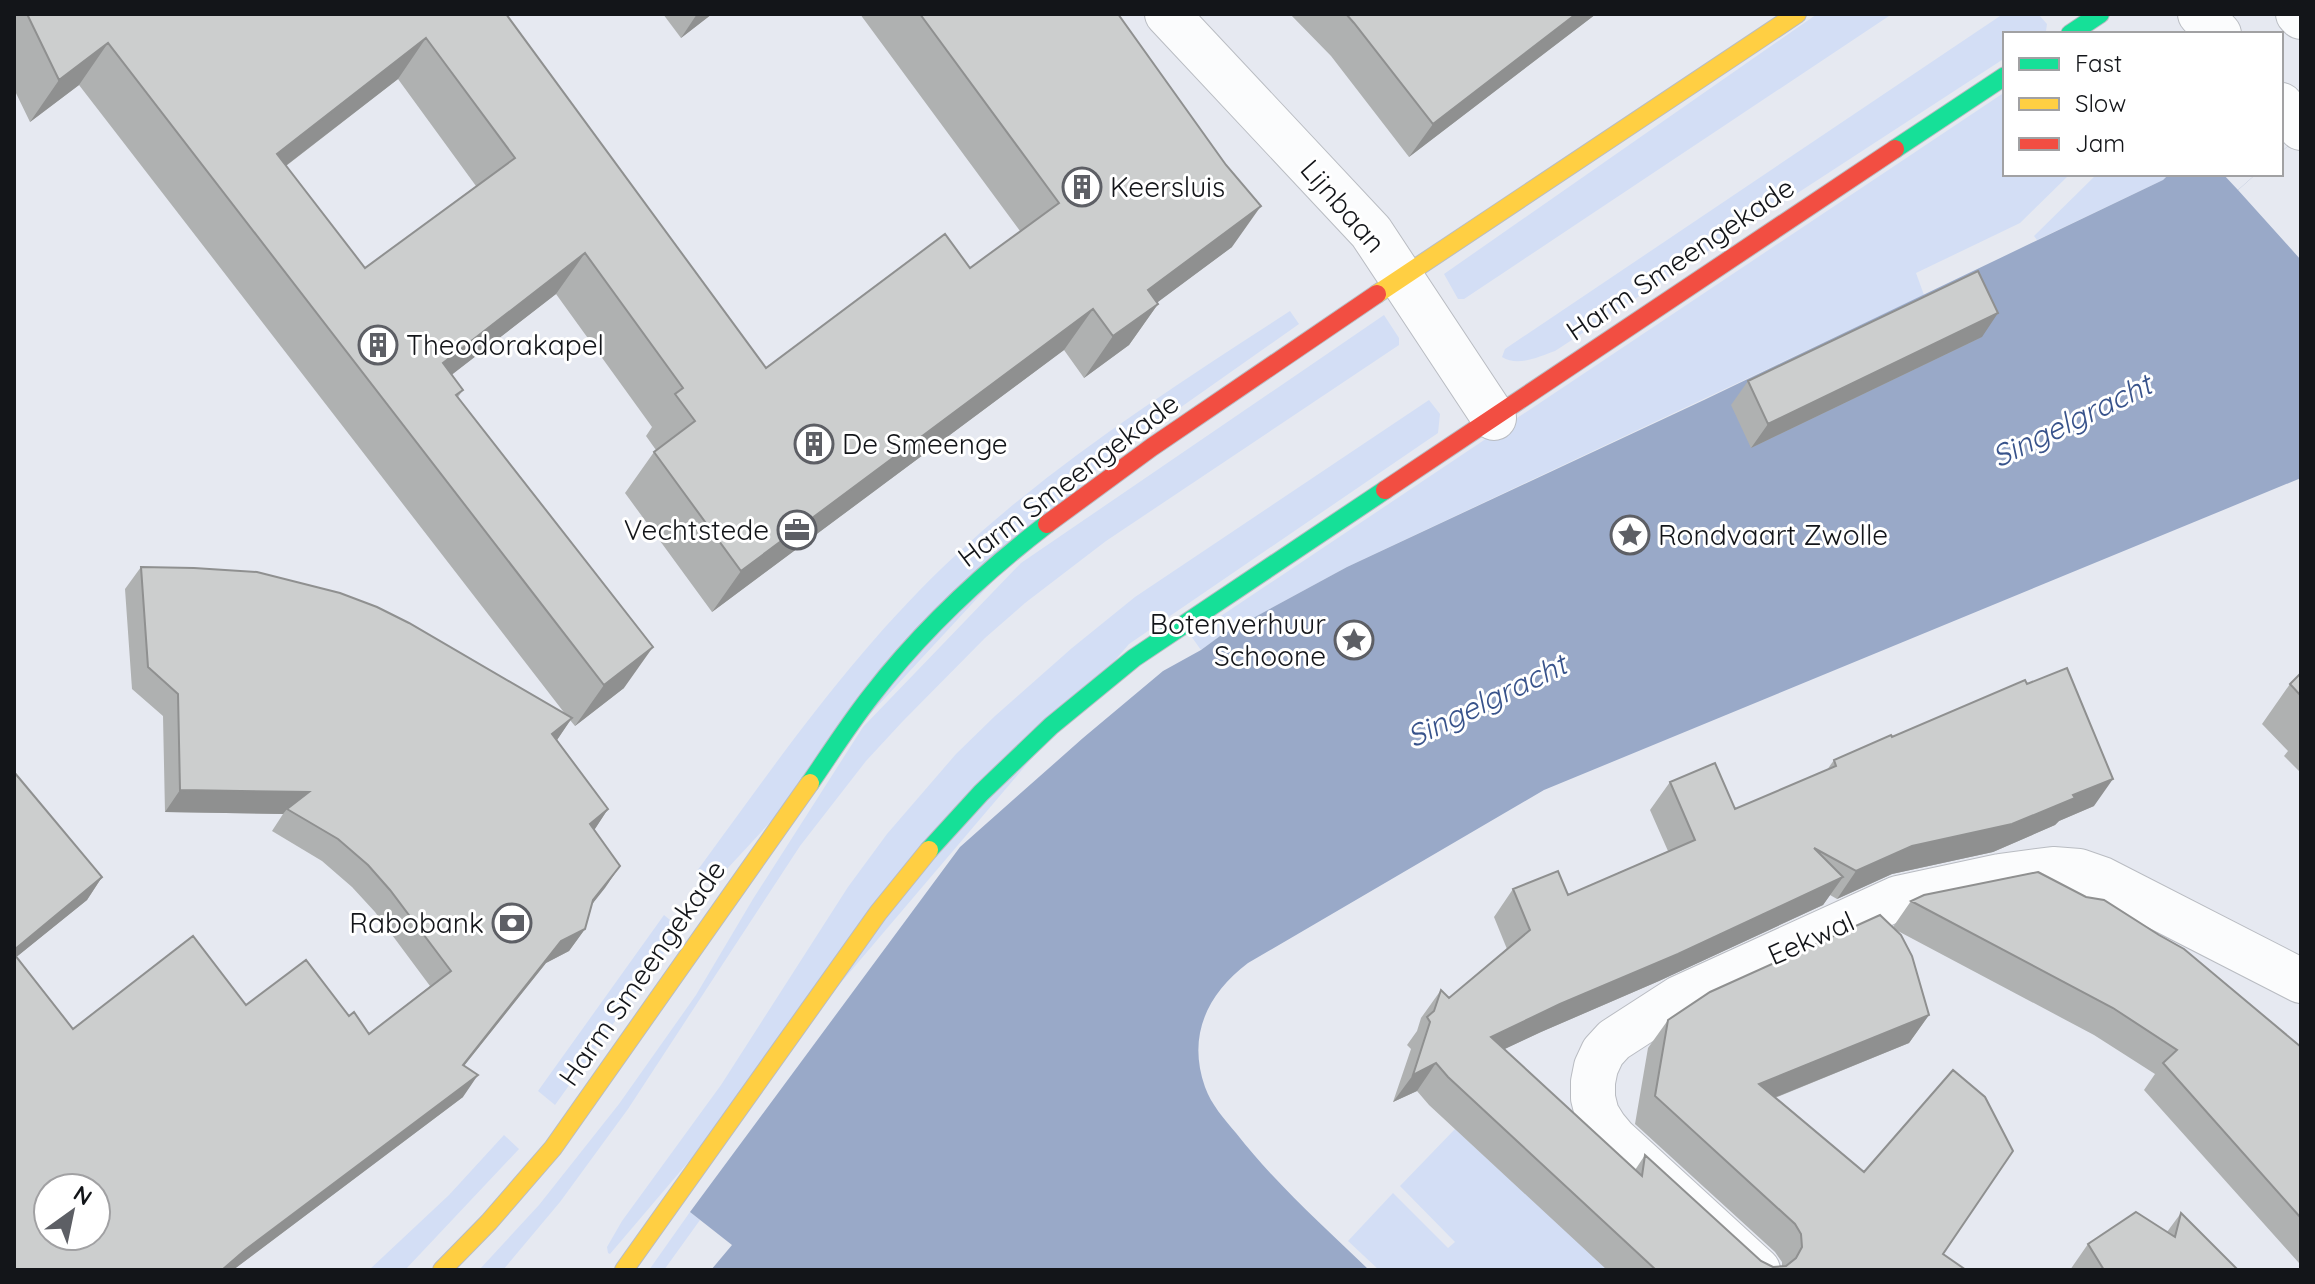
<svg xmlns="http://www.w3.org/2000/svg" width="2315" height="1284" viewBox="0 0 2315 1284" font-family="Quicksand,sans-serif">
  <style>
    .green { fill: #d3def5 }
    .water { fill: #99a9c8 }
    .pier { fill: #e6e9f1 }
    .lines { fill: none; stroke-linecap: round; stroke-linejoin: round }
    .street-casing { stroke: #b9bcc2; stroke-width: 46 }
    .fast-casing { stroke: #b9bcc2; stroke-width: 20 }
    .slow-casing { stroke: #b9bcc2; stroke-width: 20 }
    .jam-casing { stroke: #b9bcc2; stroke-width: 20 }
    .street { stroke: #fbfcfd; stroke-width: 44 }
    .fast { stroke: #16e098; stroke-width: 18 }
    .slow { stroke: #ffcf43; stroke-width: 18 }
    .jam { stroke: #f24e42; stroke-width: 18 }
    .wall { fill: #afb1b1; fill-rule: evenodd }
    .shaded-wall { fill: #8f9090 }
    .building { fill: #cccece; stroke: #8f9090; stroke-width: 2; fill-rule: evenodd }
    .labels { text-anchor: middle; stroke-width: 6; stroke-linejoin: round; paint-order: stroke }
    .poi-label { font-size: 28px; fill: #131519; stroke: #fff; text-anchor: start }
    .street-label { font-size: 28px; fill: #131519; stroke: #fff }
    .water-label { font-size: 30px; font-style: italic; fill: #38538b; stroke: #fff }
  </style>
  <rect width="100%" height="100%" fill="#e6e9f1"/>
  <!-- green -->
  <path class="green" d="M 1817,14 L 1892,14 L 1464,299 L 1458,299 L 1444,274 Z
    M 2003,14 L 2038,14 L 2047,24 L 2046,31 L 2041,34 L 2005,34 L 2005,58 L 1555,351 C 1538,357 1518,367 1502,357 L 1505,349 Z
    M 2005,92 L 2005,174 L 2070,174 L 2020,223 L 1916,273 L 1924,295 L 1347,567 L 1220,636 L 1201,650 L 1191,636 Z
    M 2097,174 L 2169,174 L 2163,180 L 2037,240 L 2034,236 Z
    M 1290,311 L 1299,324 L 1103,462 L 714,883 L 697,871 C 779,759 856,647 958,553 C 1059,459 1175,386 1290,311 Z
    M 1384,315 L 1399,338 L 1399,345 L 1106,541 L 1025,603 L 985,638 L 903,721 L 866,761 L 800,846 L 628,1109 L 560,1202 L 503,1270 L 479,1270 L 539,1205 L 619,1104 L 696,995 L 753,899 L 863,727 L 1021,563 Z
    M 1429,400 L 1440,414 L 1438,433 L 1129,644 L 610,1254 L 608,1253 L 607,1247 L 622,1221 L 721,1085 L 848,887 L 887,834 L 956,754 L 995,716 L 1072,648 L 1135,597 Z
    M 664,915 L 681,929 L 555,1105 L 538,1091 Z
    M 1455,1129 L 1608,1270 L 1379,1270 L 1348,1241 L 1393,1193 L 1448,1248 L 1455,1242 L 1400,1186 Z
    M 504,1135 L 519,1149 L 405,1270 L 369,1270 L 449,1195 Z
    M 690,1212 L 700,1220 L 664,1270 L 649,1270 Z"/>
  <!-- water -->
  <path class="water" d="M 2301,135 L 2301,478 L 1544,790 L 1248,963 C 1207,994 1187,1036 1205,1087 C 1211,1104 1224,1119 1236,1133 C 1275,1183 1323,1226 1369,1270 L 711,1270 L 732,1245 L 690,1212 L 960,847 L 1083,738 L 1163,671 L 1201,650 L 1220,636 L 1347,567 L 1704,400 L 2163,180 L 2169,174 L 2223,174 L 2238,190 L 2256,174 L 2281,174 L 2281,152 Z"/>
  <!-- pier -->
  <path class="pier" d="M 2301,135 L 2301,260 L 2238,190 L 2256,174 L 2281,174 L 2281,152 Z"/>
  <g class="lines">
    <!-- street casing -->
    <g class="street-casing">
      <path id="street" d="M 1167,14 L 1371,232 L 1494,418
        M 2200,14 L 2219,34
        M 2298,14 L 2301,17
        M 2281,105 L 2301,128
        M 1758,1270 L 1615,1139 L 1605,1127 L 1597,1114 L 1593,1098 L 1593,1082 L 1596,1067 L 1603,1052 L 1614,1040 L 1679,998 L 1898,898 L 2000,876 L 2053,869 L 2079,871 L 2102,879 L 2301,981"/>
    </g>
    <!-- fast casing -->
    <g class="fast-casing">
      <path id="fast" d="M 2070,34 L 2100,14
        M 1895,149 L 2005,76
        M 810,783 C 830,754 849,724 871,696 C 921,631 982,574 1047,524
        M 929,850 L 981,793 L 1051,726 L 1134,658 L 1385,490"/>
    </g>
    <!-- slow casing -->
    <g class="slow-casing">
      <path id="slow" d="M 1377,294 L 1797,14
        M 442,1270 L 489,1222 L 553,1148 L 810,783
        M 624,1270 L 878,913 L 929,850"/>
    </g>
    <!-- jam casing -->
    <g class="jam-casing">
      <path id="jam" d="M 1385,490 L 1895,149
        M 1047,524 L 1152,447 L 1377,294"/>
    </g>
    <!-- street -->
    <use href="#street" class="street"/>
    <!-- fast -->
    <use href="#fast" class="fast"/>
    <!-- slow -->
    <use href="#slow" class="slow"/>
    <!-- jam -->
    <use href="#jam" class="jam"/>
  </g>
  <!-- wall -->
  <path class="wall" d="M 14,14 L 506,14 L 766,368 L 970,268 L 1020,231 L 860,14 L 1118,14 L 1232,247 L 1157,302 L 1158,304 L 1129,345 L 1084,378 L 1064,350 L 712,612 L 625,493 L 654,452 L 656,450 L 646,436 L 652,427 L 556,294 L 452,374 L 463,390 L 458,397 L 624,688 L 575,726 L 570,720 L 557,740 L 608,809 L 594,830 L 620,866 L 592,904 L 585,929 L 569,951 L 546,963 L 464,1066 L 463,1097 L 233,1270 L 14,1270 L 14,772 L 102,877 L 87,900 L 16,957 L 73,1029 L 246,1005 L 349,1016 L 369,1034 L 430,986 L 375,912 L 352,887 L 322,861 L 272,831 L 283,814 L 165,812 L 163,716 L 132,689 L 125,589 L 141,567 L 566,715 L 79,85 L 30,122 L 14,89 ZM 398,79 L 476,186 L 365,268 L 286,166 Z
    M 663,14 L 712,14 L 681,38 Z
    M 1290,14 L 1596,14 L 1409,157 L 1331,56 Z
    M 1982,337 L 1751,448 L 1731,405 L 1748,381 Z
    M 2301,673 L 2301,773 L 2284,756 L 2288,751 L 2262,724 L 2290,684 Z
    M 1892,737 L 2094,806 L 2059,821 L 2055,825 L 1993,852 L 1892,874 L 1837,899 L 1830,895 L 1823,905 L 1659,981 L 1541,1032 L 1504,1049 L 1635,1170 L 1645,1155 L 1761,1261 L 1773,1267 L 1782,1266 L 1782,1262 L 1775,1252 L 1635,1124 L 1648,1048 L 1668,1020 L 1893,927 L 1911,901 L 2301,1047 L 2301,1259 L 2299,1263 L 2144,1090 L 2155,1074 L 2094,1035 L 1896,930 L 1929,1015 L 1909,1043 L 1775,1098 L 1943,1254 L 1966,1270 L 1607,1270 L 1429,1105 L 1417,1091 L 1393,1102 L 1411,1049 L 1407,1045 L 1417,1031 L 1421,1018 L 1441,990 L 1449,998 L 1507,949 L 1494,917 L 1513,889 L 1568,895 L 1668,851 L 1650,810 L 1670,782 L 1735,809 L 1827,770 L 1834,760 Z
    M 2181,1213 L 2238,1270 L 2070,1270 L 2088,1244 L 2167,1232 Z"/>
  <!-- shaded-wall -->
  <path class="shaded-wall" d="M 697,14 L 712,14 L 681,38 Z
    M 1576,14 L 1596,14 L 1409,157 L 1433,124 Z
    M 426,38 L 398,79 L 248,195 L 277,154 Z
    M 108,43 L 79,85 L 30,122 L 59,80 Z
    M 1261,206 L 1232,247 L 1119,331 L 1148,290 Z
    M 585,253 L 556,294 L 414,404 L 443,363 Z
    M 1158,304 L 1129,345 L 1084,378 L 1113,336 Z
    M 1093,309 L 1064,350 L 712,612 L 741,571 Z
    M 1998,313 L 1982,337 L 1751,448 L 1768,424 Z
    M 653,647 L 624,688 L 575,726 L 604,685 Z
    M 572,718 L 557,740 L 552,734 Z
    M 2113,779 L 2094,806 L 2059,821 L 2055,825 L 1993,852 L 1892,874 L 1837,899 L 1856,871 L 1912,846 L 2073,795 Z
    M 180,790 L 309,792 L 287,809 L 283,814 L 165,812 Z
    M 608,809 L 593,832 L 590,824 Z
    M 620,866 L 605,888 L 578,922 L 593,900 Z
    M 102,877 L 87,900 L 14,959 L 14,950 Z
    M 1843,877 L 1823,905 L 1659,981 L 1541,1032 L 1471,1065 L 1491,1037 L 1560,1004 Z
    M 585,929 L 569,951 L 546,963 L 447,1087 L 463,1065 L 561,941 Z
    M 1929,1015 L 1909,1043 L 1739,1112 L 1759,1084 Z
    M 1436,1063 L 1417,1091 L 1393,1102 L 1413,1075 Z
    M 478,1075 L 463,1097 L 233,1270 L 222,1270 L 245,1250 Z"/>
  <!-- building -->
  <path class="building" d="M 27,14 L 506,14 L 766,368 L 945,234 L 970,268 L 1059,203 L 920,14 L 1118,14 L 1226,165 L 1261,206 L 1148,290 L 1158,304 L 1113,336 L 1093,309 L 741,571 L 654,452 L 695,421 L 675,394 L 683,388 L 585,253 L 443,363 L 463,390 L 456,395 L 653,647 L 604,685 L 108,43 L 59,80 ZM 426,38 L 515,158 L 365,268 L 277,154 Z
    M 1346,14 L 1576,14 L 1433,124 L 1354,23 Z
    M 1978,271 L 1998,313 L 1768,424 L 1748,381 Z
    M 141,567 L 194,568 L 257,572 L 340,593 L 377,607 L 409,623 L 572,718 L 552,734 L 608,809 L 590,824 L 620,866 L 593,900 L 585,929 L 561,941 L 463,1065 L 478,1075 L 245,1250 L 222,1270 L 14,1270 L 14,954 L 73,1029 L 193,936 L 246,1005 L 306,960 L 349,1016 L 354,1012 L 369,1034 L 451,971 L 390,890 L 368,865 L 338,839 L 287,809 L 309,792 L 180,790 L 178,694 L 148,667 ZM 48,1188 L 96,1188 L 96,1236 L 48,1236 Z
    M 2067,668 L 2113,779 L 2073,795 L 2075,798 L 2012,824 L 1912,846 L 1856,871 L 1814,848 L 1843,877 L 1678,954 L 1560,1004 L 1491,1037 L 1642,1176 L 1645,1155 L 1761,1261 L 1773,1267 L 1786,1266 L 1796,1258 L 1802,1247 L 1801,1234 L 1795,1224 L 1655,1096 L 1668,1020 L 1710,992 L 1880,915 L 1901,935 L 1912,956 L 1929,1015 L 1759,1084 L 1864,1172 L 1953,1070 L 1985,1097 L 2013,1151 L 1943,1254 L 1966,1270 L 1656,1270 L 1448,1077 L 1436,1063 L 1413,1075 L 1430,1022 L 1427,1017 L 1434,1011 L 1441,990 L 1449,998 L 1530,930 L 1513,889 L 1558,871 L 1568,895 L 1695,840 L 1670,782 L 1715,763 L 1735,809 L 1836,766 L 1834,760 L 1891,735 L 1892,737 L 2025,680 L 2027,684 Z
    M 2301,673 L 2301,696 L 2290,684 Z
    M 14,772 L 102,877 L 14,950 Z
    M 2038,872 L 2086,897 L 2104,900 L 2159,935 L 2184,949 L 2301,1047 L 2301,1218 L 2163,1063 L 2177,1050 L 2113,1008 L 1911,901 L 1924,895 Z
    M 2136,1212 L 2175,1237 L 2181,1213 L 2238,1270 L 2104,1270 L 2088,1244 Z"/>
  <!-- icons -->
  <defs>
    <g id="building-ring" transform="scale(2)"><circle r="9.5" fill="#fff" stroke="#5d5f65" stroke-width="1.5"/><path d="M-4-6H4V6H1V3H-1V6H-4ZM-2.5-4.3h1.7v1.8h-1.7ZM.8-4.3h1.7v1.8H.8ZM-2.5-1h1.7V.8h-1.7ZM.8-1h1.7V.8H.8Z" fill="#5d5f65"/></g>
    <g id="office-ring" transform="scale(2)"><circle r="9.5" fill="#fff" stroke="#5d5f65" stroke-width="1.5"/><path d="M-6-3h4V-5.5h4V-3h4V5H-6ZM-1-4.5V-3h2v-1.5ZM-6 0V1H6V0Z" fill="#5d5f65"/></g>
    <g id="sight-ring" transform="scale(2)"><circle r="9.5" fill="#fff" stroke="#5d5f65" stroke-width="1.5"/><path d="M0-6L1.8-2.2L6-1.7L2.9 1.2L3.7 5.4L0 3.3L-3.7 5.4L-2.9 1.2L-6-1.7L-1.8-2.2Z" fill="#5d5f65"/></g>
    <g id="bank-ring" transform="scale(2)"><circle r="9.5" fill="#fff" stroke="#5d5f65" stroke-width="1.5"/><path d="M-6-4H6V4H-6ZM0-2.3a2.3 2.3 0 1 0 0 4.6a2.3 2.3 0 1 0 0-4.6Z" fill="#5d5f65"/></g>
  </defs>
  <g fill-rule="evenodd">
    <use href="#building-ring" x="1082" y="187"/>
    <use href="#building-ring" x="378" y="345"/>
    <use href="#building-ring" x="814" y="444"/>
    <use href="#office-ring" x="797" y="530"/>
    <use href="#sight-ring" x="1630" y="535"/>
    <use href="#sight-ring" x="1354" y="640"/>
    <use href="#bank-ring" x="512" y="923"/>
  </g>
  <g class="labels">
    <!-- poi labels -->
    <g class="poi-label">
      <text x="1110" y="197">Keersluis</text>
      <text x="406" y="355">Theodorakapel</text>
      <text x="842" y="454">De Smeenge</text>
      <text x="769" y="540" text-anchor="end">Vechtstede</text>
      <text x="1658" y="545">Rondvaart Zwolle</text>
      <text x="1326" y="634" text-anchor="end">Botenverhuur<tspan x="1326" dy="32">Schoone</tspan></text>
      <text x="484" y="933" text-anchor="end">Rabobank</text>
    </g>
    <!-- street labels -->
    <g class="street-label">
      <text transform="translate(1343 206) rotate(49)" y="10">Lijnbaan</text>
      <text transform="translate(1680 259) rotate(-34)" y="10">Harm Smeengekade</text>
      <text transform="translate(1068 480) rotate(-37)" y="10">Harm Smeengekade</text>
      <text transform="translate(1811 938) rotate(-24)" y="10">Eekwal</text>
      <text transform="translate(642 973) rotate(-55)" y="10">Harm Smeengekade</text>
    </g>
    <!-- water labels -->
    <g class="water-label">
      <text transform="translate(2072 421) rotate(-26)" y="10">Singelgracht</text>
      <text transform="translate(1487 701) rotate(-26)" y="10">Singelgracht</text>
    </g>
  </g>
  <!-- border -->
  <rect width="2315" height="1284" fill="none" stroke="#131519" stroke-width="32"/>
  <!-- legend -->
  <rect x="2003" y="32" width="280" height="144" fill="#ffffff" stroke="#a1a1a3" stroke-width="2"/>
  <rect x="2019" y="58" width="40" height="12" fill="#16e098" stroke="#a1a1a3" stroke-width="2"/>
  <text x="2075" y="72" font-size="24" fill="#131519">Fast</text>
  <rect x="2019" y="98" width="40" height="12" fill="#ffcf43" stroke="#a1a1a3" stroke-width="2"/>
  <text x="2075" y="112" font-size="24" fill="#131519">Slow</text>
  <rect x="2019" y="138" width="40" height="12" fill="#f24e42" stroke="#a1a1a3" stroke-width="2"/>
  <text x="2075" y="152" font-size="24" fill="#131519">Jam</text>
  <!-- north arrow -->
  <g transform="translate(72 1212) rotate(33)"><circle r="38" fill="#ffffff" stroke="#a1a1a3" stroke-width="2"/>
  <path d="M0-6L14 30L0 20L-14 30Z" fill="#5d5f65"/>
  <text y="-12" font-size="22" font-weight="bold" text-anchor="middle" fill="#131519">N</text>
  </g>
</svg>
